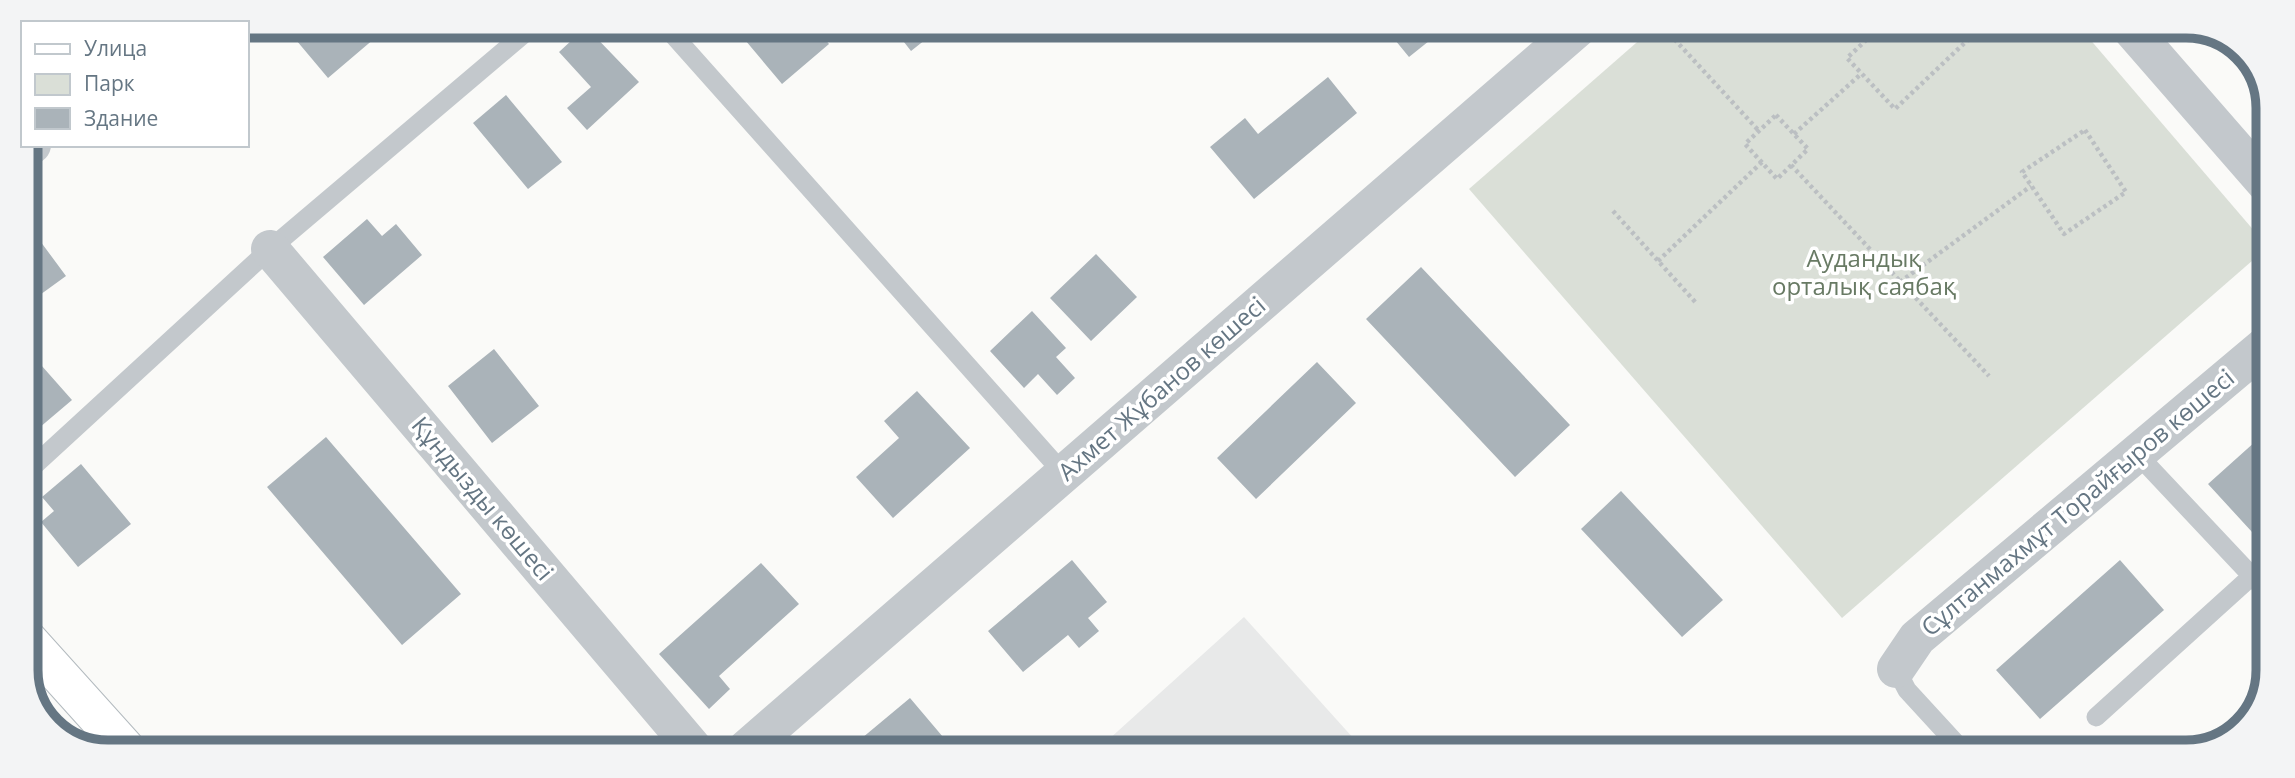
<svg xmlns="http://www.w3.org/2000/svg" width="2295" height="778" viewBox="0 0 2295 778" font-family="'Open Sans',sans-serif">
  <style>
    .built { fill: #e8e9e9 }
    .green { fill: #dadfd7 }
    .building { fill: #aab3b9 }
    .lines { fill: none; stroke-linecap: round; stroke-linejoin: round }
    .secondary-casing { stroke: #b3babf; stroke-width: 40 }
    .path { stroke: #bbbfc2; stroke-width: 4.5; stroke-dasharray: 3.5 3.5; stroke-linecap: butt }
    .lane { stroke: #c3c8cc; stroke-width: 19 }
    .street { stroke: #c3c8cc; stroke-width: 38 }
    .secondary { stroke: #fff; stroke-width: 38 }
    .labels { text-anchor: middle; stroke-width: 7; stroke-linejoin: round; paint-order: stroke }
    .park-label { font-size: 24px; fill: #687a64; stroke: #fff }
    .street-label { font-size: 24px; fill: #657683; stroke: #fff }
    .rim { fill: none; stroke: #657683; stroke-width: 9 }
  </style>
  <rect width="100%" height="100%" fill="#fafaf8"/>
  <!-- built -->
  <path class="built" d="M 1244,617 L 1364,750 L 1097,750 Z"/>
  <!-- green -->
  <path class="green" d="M 1652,29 L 2082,30 L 2268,247 L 1842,618 L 1469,189 Z"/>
  <!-- building -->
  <path class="building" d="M 288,27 L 388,27 L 328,78 L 286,28 Z
    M 586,27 L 639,82 L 587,130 L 567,108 L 591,87 L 559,52 Z
    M 735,28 L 816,28 L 829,44 L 782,84 Z
    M 893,28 L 940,28 L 911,51 Z
    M 1386,29 L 1444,29 L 1409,57 Z
    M 1328,77 L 1357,113 L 1254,199 L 1210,147 L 1245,118 L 1258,134 Z
    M 506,95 L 562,162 L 528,189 L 473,123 Z
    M 367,219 L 382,236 L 396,224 L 422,255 L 364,305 L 323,257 Z
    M 32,230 L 66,276 L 26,305 L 26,235 Z
    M 1096,254 L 1137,297 L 1091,341 L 1050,298 Z
    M 1421,267 L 1570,425 L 1515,477 L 1366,319 Z
    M 1032,311 L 1066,348 L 1056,357 L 1075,378 L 1057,395 L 1038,374 L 1024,388 L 990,351 Z
    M 26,348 L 72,400 L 26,439 Z
    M 494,349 L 539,406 L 492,443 L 448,386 Z
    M 1317,362 L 1356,403 L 1256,499 L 1217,458 Z
    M 917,391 L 970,448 L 893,518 L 856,477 L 899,438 L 884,421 Z
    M 2266,432 L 2266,519 L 2252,532 L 2208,484 Z
    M 326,437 L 461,594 L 402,645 L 267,487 Z
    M 81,464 L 131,524 L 78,567 L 41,522 L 54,511 L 42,497 Z
    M 1621,491 L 1723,600 L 1682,637 L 1581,529 Z
    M 1072,560 L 1107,602 L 1088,618 L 1099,631 L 1079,648 L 1068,635 L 1023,672 L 988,631 Z
    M 2120,560 L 2164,610 L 2040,719 L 1996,670 Z
    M 761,563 L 799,604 L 719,676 L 730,689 L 709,709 L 659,654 Z
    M 910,698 L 943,737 L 928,749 L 871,749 L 862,738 Z
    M 512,737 L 523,748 L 499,748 Z"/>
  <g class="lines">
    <!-- secondary casing -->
    <g class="secondary-casing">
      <path id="secondary" d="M 26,638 L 125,748"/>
    </g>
    <!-- path -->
    <path class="path" d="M 1665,29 L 1759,131
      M 1877,30 L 1847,58 L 1895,109 L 1975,33 L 1972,30
      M 1776,115 L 1808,149 L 1777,179 L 1745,144 Z
      M 2085,130 L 2126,192 L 2064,234 L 2022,172 Z
      M 1794,134 L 1861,74
      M 1791,165 L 1989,376
      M 1613,211 L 1697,304
      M 1658,261 L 1762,162
      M 1900,282 L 2031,186"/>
    <!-- lane -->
    <path class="lane" d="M 666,27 L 1064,474
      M 2137,454 L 2265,590
      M 26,473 L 270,249 L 532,27
      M 1896,669 L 1907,690 L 1963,751
      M 2096,717 L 2253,575"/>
    <!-- street -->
    <path class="street" d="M 2132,30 L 2268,186
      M 26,149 L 32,145
      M 270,249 L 694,749
      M 1896,669 L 1917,638 L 2267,344
      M 746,749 L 1577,29"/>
    <!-- secondary -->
    <use href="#secondary" class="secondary"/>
  </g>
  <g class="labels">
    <!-- park labels -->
    <g class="park-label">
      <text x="1864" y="267">Аудандық<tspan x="1864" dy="28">орталық саябақ</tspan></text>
    </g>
    <!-- street labels -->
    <g class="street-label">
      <text transform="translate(1162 389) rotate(-41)" y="8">Ахмет Жұбанов көшесі</text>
      <text transform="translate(482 499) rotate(50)" y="8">Құндызды көшесі</text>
      <text transform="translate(2078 503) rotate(-40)" y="8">Сұлтанмахмұт Торайғыров көшесі</text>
    </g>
  </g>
  <!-- crop -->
  <path d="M0 0H2295V778H0ZM108 38H2186A70 70 0 0 1 2256 108V670A70 70 0 0 1 2186 740H108A70 70 0 0 1 38 670V108A70 70 0 0 1 108 38Z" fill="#f3f4f5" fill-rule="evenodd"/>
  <path class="rim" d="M108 38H2186A70 70 0 0 1 2256 108V670A70 70 0 0 1 2186 740H108A70 70 0 0 1 38 670V108A70 70 0 0 1 108 38Z"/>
  <!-- legend -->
  <rect x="21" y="21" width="228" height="126" fill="#ffffff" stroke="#c1c8cd" stroke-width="2"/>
  <rect x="35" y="44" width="35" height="10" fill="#ffffff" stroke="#c1c8cd" stroke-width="2"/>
  <text x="84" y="56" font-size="21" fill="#657683">Улица</text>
  <rect x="35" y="74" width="35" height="21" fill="#dadfd7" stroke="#c1c8cd" stroke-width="2"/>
  <text x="84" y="91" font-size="21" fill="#657683">Парк</text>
  <rect x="35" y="108" width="35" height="21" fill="#aab3b9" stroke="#c1c8cd" stroke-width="2"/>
  <text x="84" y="126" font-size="21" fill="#657683">Здание</text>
</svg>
